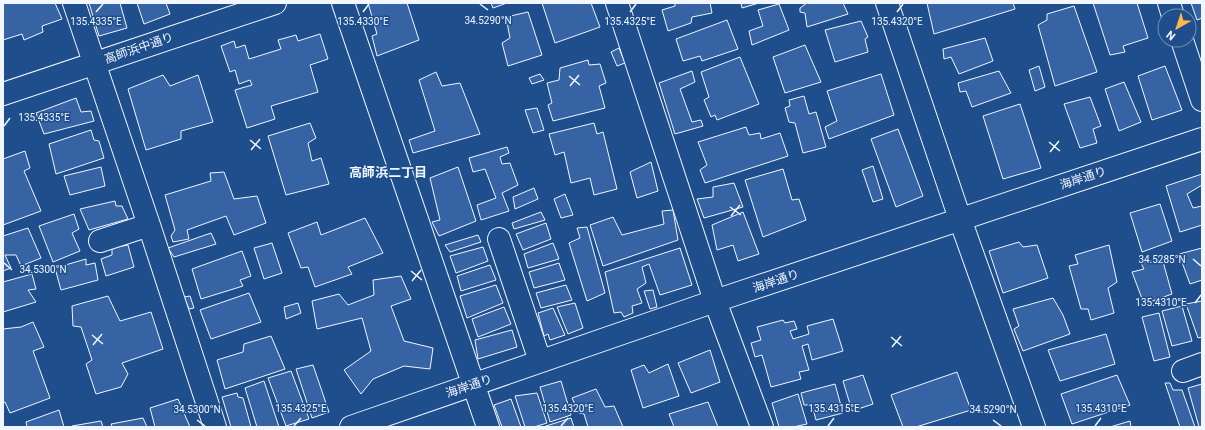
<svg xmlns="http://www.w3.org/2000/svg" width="1205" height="430" viewBox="0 0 1205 430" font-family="Roboto,'Noto Sans JP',sans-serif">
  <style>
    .building { fill: #3563a3; stroke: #f2f6ff }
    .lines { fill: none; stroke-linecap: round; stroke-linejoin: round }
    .street-casing { stroke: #f2f6ff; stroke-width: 24 }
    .street { stroke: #1f4e8c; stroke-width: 22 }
    .ticks { fill: none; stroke: #f2f6ff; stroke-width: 1.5 }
    .labels { text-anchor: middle; stroke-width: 3; stroke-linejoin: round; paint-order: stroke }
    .street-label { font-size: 12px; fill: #f2f6ff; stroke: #1f4e8c }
    .neighbourhood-label { font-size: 13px; font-weight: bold; fill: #f2f6ff; stroke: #1f4e8c }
    .ticks-label { font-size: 10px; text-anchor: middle; fill: #f2f6ff; stroke: #1f4e8c; stroke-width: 3; stroke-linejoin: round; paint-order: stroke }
  </style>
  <rect width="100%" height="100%" fill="#1f4e8c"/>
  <!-- building -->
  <path class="building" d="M 3,3 L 55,3 L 62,19 L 42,26 L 43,32 L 24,40 L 22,34 L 3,40 Z
    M 89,3 L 120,3 L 127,28 L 99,36 Z
    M 137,3 L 166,3 L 170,14 L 144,24 Z
    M 368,3 L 407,3 L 419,40 L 377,56 L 372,36 L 377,34 Z
    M 491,3 L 507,3 L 493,8 Z
    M 542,3 L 591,3 L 600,27 L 555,43 Z
    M 675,3 L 710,3 L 712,13 L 692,17 L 691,23 L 668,31 L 662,10 L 675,6 Z
    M 741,3 L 759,3 L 742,8 Z
    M 807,3 L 843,3 L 848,14 L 807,27 L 805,13 L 800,12 L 800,8 Z
    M 927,3 L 1013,3 L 1015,9 L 934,34 Z
    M 1093,3 L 1137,3 L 1148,38 L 1123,46 L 1125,52 L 1110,55 Z
    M 1191,3 L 1202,3 L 1202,18 L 1197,20 Z
    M 779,4 L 789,30 L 752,45 L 749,31 L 763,26 L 758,10 Z
    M 1074,6 L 1097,72 L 1055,86 L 1038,25 L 1047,20 L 1047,14 Z
    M 528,12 L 542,55 L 508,66 L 502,43 L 510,38 L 506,17 Z
    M 727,20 L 738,49 L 702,61 L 700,56 L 683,61 L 676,39 Z
    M 861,21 L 868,37 L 865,39 L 868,52 L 835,62 L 825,30 Z
    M 320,34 L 328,59 L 310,65 L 318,92 L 271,106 L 275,119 L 247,128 L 235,90 L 252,85 L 250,80 L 239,84 L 235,70 L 230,72 L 221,46 L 234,41 L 236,48 L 245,45 L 249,59 L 281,49 L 278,40 L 296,35 L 298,41 Z
    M 985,38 L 993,61 L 959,74 L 951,57 L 944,59 L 943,49 Z
    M 805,45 L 821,82 L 785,93 L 773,57 Z
    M 619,48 L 625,63 L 617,66 L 611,52 Z
    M 740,57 L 759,104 L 717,120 L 715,115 L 711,117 L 704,100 L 709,97 L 701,72 Z
    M 588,60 L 589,65 L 600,64 L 606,83 L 599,86 L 605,108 L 553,121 L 548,105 L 552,103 L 547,83 L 559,80 L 560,68 Z
    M 1039,66 L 1045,87 L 1035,91 L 1029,70 Z
    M 1165,66 L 1182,110 L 1152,120 L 1138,76 Z
    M 692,71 L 695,82 L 680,89 L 692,122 L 701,120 L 703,126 L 675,134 L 659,83 Z
    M 999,71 L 1011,93 L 972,107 L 966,91 L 960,92 L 958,83 Z
    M 436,72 L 442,86 L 460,83 L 480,134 L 413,153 L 409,140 L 435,131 L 419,80 Z
    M 540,74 L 544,80 L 532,84 L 529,78 Z
    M 881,74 L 894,115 L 829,139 L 825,127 L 837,121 L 827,91 Z
    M 163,75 L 170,86 L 198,75 L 213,122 L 181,131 L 181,139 L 146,150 L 128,89 Z
    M 1124,82 L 1141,122 L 1119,131 L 1105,89 Z
    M 804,96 L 809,114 L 816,112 L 826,147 L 803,153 L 795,123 L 789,122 L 785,108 L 790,106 L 789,100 Z
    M 1090,97 L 1101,126 L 1093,129 L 1097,143 L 1080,148 L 1064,104 Z
    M 76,98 L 81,112 L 91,111 L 94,121 L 44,134 L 36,113 Z
    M 1020,104 L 1041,168 L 1003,179 L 983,116 Z
    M 537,108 L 544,130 L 533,133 L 525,110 Z
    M 310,123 L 316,138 L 308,143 L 312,161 L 321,158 L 329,184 L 286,195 L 268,136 Z
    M 594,123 L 597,134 L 603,132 L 617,189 L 594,195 L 590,178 L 571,183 L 564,152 L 555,155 L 549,134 Z
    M 746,127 L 749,135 L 760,133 L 761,139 L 780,133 L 788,156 L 705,183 L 700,170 L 707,165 L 698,142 Z
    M 898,129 L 923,196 L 896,207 L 871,139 Z
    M 91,130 L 94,140 L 99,141 L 104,158 L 56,174 L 49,144 Z
    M 507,147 L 509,153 L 500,157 L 502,164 L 510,163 L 518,185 L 502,193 L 509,211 L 481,220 L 477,205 L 496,198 L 485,169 L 473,172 L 469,158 Z
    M 25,151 L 30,168 L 24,171 L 41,211 L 3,225 L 3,159 Z
    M 651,162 L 658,191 L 637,198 L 630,172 Z
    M 873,166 L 883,199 L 873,202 L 862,170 Z
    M 101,167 L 105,186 L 70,195 L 64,176 Z
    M 458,167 L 476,221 L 439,236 L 432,222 L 440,220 L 430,178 Z
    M 783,169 L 792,200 L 799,199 L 806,220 L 763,237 L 745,180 Z
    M 224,172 L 234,199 L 257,196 L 266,223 L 234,235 L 226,216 L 187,230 L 189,239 L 173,242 L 171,236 L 175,230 L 165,195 L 211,181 L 210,173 Z
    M 1202,174 L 1202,185 L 1187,194 L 1193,208 L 1202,206 L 1202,225 L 1180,232 L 1166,186 Z
    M 734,183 L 743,207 L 704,218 L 697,199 L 713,197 L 713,187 Z
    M 534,188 L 538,199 L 515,209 L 513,197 Z
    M 565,194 L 573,215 L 561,218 L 554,199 Z
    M 115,201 L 116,206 L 122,206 L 128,219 L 89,230 L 80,209 Z
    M 1160,204 L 1172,241 L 1142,252 L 1130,213 Z
    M 673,210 L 678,240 L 603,266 L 590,225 L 613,217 L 622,235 L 664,224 L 662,211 Z
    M 541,212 L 545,220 L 514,229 L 512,223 Z
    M 743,212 L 759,254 L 738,261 L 733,245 L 717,250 L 712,225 Z
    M 74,214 L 79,229 L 72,233 L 80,251 L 53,262 L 39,226 Z
    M 365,218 L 383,253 L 348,267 L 352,274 L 315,287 L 308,267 L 301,268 L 288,233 L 317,222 L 321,235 Z
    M 546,223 L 551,239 L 523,250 L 516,234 Z
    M 587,227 L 605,293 L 587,301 L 569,243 L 580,238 L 577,228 Z
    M 28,228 L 41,258 L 21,266 L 16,255 L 5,255 L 11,268 L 3,271 L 3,236 Z
    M 211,233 L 216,244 L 174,257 L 168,248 Z
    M 478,235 L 481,242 L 450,252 L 445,245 Z
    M 1019,242 L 1023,247 L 1037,245 L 1048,278 L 1003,293 L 989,251 Z
    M 272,243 L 282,273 L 264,279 L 254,248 Z
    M 553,243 L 559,259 L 528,268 L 524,254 Z
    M 128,245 L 134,267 L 106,276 L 101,259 L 112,255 L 112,248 Z
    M 1109,245 L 1117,282 L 1108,288 L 1114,313 L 1091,320 L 1088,309 L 1081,309 L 1069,266 L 1078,264 L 1075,255 Z
    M 483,247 L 488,261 L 456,273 L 450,256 Z
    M 680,248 L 692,285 L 660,295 L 649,264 L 642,267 L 646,283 L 637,289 L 642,303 L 632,306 L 633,313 L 624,317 L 621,312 L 614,313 L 605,272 Z
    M 1202,248 L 1202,280 L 1190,284 L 1179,254 Z
    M 242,251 L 251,276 L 240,280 L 243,286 L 201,299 L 192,269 Z
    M 1162,258 L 1172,294 L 1144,304 L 1132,272 L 1144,269 L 1141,263 Z
    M 86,259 L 86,265 L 95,263 L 98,280 L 61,290 L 55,268 Z
    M 559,263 L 565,280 L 534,288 L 529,272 Z
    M 490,265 L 496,280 L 461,291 L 457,276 Z
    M 32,274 L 36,289 L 28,290 L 36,302 L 3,312 L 3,282 Z
    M 401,276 L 411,299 L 391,306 L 404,341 L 433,348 L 430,369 L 404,366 L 373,379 L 361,394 L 344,370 L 371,351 L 362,318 L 317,329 L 312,301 L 339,294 L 348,305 L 374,295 L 373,280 Z
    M 496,285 L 503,303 L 467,318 L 460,296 Z
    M 566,285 L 572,300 L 541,308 L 536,293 Z
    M 653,290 L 657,307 L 650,309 L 644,291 Z
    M 249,293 L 261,322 L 211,339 L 200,310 Z
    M 108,296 L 120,321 L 151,312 L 163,349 L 122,363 L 128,374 L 121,387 L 96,394 L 86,364 L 92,360 L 81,327 L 73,326 L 72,306 Z
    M 190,296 L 194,308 L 189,309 L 184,297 Z
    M 1053,298 L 1063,315 L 1070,334 L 1023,351 L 1014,329 L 1019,326 L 1013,309 Z
    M 1202,301 L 1202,337 L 1198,338 L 1186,304 Z
    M 298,303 L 301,313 L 286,319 L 284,307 Z
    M 575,303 L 583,328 L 568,334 L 557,307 Z
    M 1182,306 L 1192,341 L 1172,346 L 1162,311 Z
    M 504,307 L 511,324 L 478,337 L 472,319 Z
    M 553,308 L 565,335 L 550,340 L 548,334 L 544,336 L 538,313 Z
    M 1159,313 L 1170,357 L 1154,361 L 1142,317 Z
    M 833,319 L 843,351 L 812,360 L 808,344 L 802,346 L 809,370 L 799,372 L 801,379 L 771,387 L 762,355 L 755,357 L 751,343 L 761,340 L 757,327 L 783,320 L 785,323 L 794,321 L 797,329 L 790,331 L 793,339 L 809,334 L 807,326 Z
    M 33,322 L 44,347 L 33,351 L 50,398 L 10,413 L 5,402 L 3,403 L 3,329 L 21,327 Z
    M 512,330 L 517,347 L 478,359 L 475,340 Z
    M 1106,334 L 1115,364 L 1060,381 L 1048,350 Z
    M 271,336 L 285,369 L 225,389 L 217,360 L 243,352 L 244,344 Z
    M 710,350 L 720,382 L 691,393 L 678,363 Z
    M 668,364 L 679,396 L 643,408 L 631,370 L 644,365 L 649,373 Z
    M 313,365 L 329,412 L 312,418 L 296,369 Z
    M 291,371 L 309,419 L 286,426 L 268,378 Z
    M 957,372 L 971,410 L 916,427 L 903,427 L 891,395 Z
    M 863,375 L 873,404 L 852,411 L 843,381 Z
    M 1117,375 L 1130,405 L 1072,424 L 1061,394 Z
    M 264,381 L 279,427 L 257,427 L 245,388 Z
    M 561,381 L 571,415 L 550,422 L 540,387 Z
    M 1165,383 L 1170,383 L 1173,390 L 1182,390 L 1195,427 L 1180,427 Z
    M 835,384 L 843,413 L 816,420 L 812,405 L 804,405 L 801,393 Z
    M 1202,384 L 1202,427 L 1199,427 L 1188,388 Z
    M 596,389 L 605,407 L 614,406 L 623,427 L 588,427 L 584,414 L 579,413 L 572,398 Z
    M 237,393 L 238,397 L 243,398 L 251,427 L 231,427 L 222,397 Z
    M 537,393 L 547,423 L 534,427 L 525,427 L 515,396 Z
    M 798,394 L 807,424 L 793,427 L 779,427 L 772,403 Z
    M 178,399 L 190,427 L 155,427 L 150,408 Z
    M 511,399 L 521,427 L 502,427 L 494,405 Z
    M 708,402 L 718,427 L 674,427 L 669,414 Z
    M 59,410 L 64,427 L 27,427 L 26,422 Z
    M 143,418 L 147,427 L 112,427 L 111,424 Z
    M 571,418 L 574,427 L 543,427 Z
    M 101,421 L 103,427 L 73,427 L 72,426 Z
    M 1130,421 L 1131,427 L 1110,427 Z"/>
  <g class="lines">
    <!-- street casing -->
    <g class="street-casing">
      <path id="street" d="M 74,3 L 149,225 L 215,427
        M 343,3 L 488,427
        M 617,3 L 715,301 L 762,427
        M 887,3 L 960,219 L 1034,427
        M 1169,3 L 1173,16
        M 1182,40 L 1202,100
        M 3,94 L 275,3
        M 499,239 L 540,361
        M 100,241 L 149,225
        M 1183,371 L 1202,364
        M 351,427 L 715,301 L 1202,139"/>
    </g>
    <!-- street -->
    <use href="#street" class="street"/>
  </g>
  <!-- ticks -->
  <path class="ticks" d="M 480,4 L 488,10M 96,12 L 103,4M 363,12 L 369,4M 630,12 L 636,4M 897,12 L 903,4M 569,76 L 580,85M 570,86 L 579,75M 4,126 L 10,118M 250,140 L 261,149M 1049,142 L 1060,151M 251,150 L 260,139M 1050,152 L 1059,141M 730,207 L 741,215M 731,216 L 740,205M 1193,259 L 1201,266M 4,263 L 12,270M 411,271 L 422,280M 412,281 L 421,270M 1195,303 L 1201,295M 92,335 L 103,344M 891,337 L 902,346M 93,345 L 102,334M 892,347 L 901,336M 197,420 L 205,426M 993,420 L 1001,426M 294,426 L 301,418M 561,426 L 568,418M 828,426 L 834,418M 1095,426 L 1101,418"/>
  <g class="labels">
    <!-- street labels -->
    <g class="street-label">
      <text transform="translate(139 48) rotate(-19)" y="4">高師浜中通り</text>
      <text transform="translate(1083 178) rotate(-18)" y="4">海岸通り</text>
      <text transform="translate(776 281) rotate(-19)" y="4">海岸通り</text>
      <text transform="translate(469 386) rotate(-19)" y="4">海岸通り</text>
    </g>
    <!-- neighbourhood labels -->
    <g class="neighbourhood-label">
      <text x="388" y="177">高師浜二丁目</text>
    </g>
  </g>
  <g class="ticks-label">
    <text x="488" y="24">34.5290°N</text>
    <text x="96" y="25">135.4335°E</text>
    <text x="363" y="25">135.4330°E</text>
    <text x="630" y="25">135.4325°E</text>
    <text x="897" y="25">135.4320°E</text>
    <text x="44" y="121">135.4335°E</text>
    <text x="1162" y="263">34.5285°N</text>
    <text x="43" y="273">34.5300°N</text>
    <text x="1161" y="306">135.4310°E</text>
    <text x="301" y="412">135.4325°E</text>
    <text x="568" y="412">135.4320°E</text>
    <text x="834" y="412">135.4315°E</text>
    <text x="1101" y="412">135.4310°E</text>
    <text x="197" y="413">34.5300°N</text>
    <text x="993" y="413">34.5290°N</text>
  </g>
  <!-- border -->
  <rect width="1205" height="430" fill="none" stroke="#f2f6ff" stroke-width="8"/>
  <!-- north arrow -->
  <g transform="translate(1177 28) rotate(219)"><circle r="19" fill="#1f4e8c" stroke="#7391ba"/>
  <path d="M0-3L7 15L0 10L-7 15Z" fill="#ffb74d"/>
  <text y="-6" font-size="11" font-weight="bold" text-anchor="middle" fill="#f2f6ff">N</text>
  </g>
</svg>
